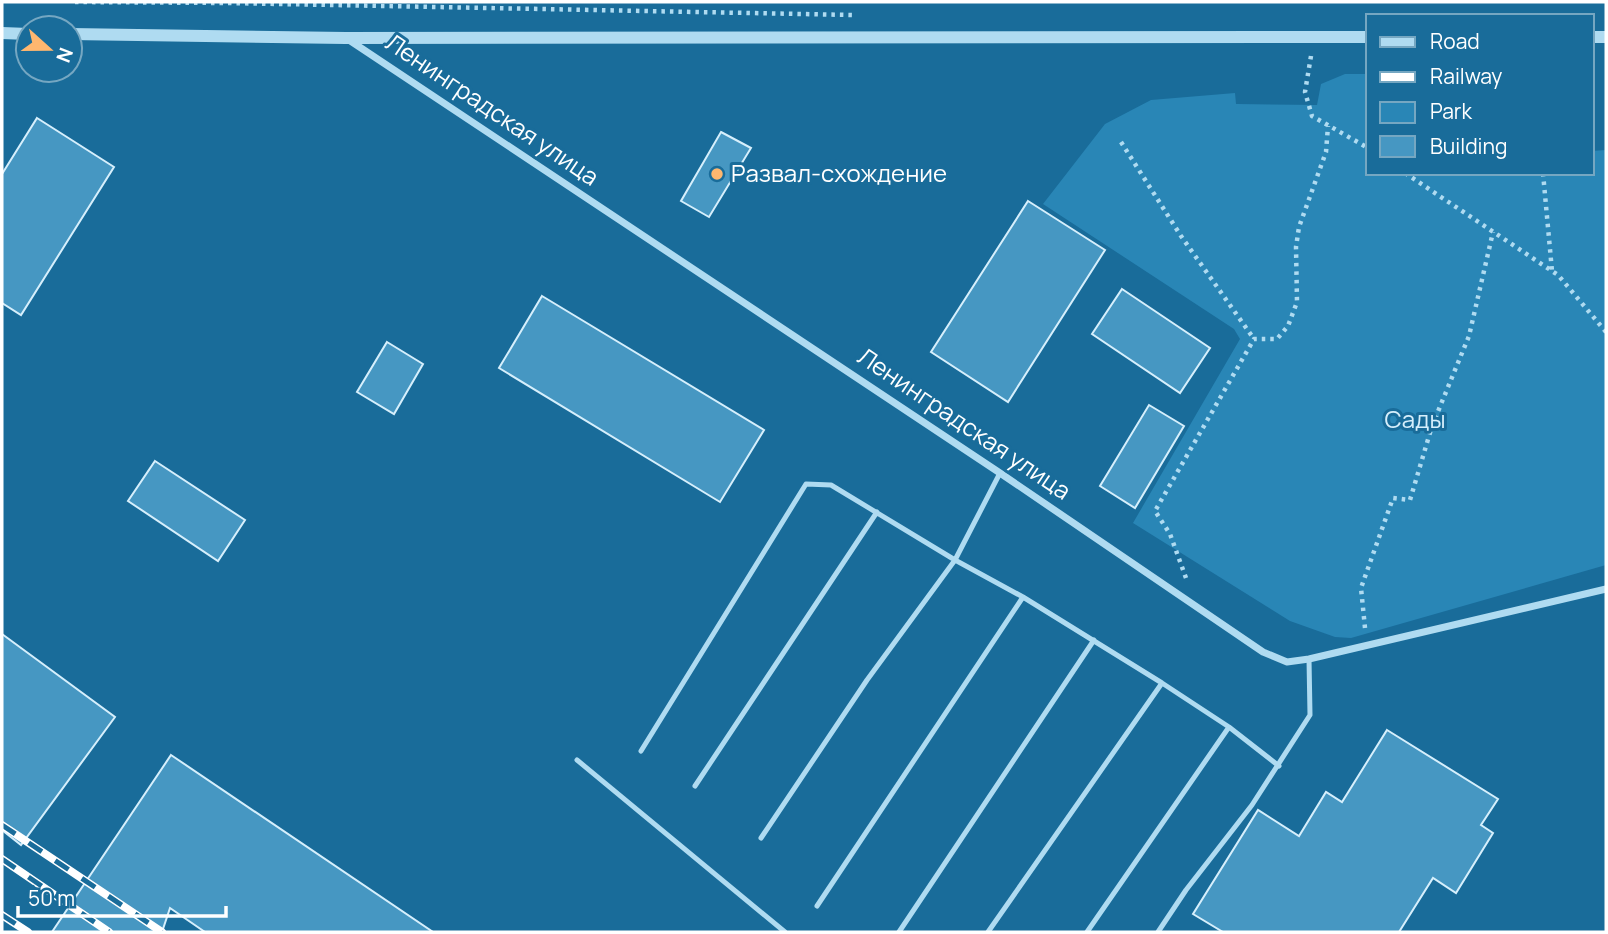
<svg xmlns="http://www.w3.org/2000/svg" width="1608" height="934" viewBox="0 0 1608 934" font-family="Manrope,sans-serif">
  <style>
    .green { fill: #2986b6 }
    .building { fill: #4697c2; stroke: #d6effc; stroke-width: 2 }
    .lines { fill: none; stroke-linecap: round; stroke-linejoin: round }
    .path { stroke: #afdbf1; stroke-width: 4.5; stroke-dasharray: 3.5 5; stroke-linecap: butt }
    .service { stroke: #afdbf1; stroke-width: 5 }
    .minor { stroke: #afdbf1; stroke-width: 7 }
    .tertiary { stroke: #afdbf1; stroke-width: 12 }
    .rail-casing { stroke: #fff; stroke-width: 8 }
    .rail { stroke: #196c9a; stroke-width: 5; stroke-dasharray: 16; stroke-linecap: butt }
    .poi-dot { fill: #ffb76f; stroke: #196c9a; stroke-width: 2.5 }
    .labels { text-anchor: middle; stroke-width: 6; stroke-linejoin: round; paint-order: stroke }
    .street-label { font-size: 24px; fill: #fff; stroke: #196c9a }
    .poi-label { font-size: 24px; fill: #fff; stroke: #196c9a; text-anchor: start }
    .park-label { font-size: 24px; fill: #d6effc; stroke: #196c9a }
  </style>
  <rect width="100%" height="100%" fill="#196c9a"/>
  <!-- green -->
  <path class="green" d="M 1345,74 L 1368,74 L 1368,173 L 1592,173 L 1592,151 L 1606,150 L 1606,565 L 1351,638 L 1335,637 L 1290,621 L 1133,523 L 1240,339 L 1234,329 L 1043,204 L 1105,124 L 1151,100 L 1235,93 L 1236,104 L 1317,105 L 1321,84 Z"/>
  <!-- building -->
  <path class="building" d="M 37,118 L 114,167 L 21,315 L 2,303 L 2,174 Z
    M 721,132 L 751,148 L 709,217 L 681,201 Z
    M 1028,201 L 1105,250 L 1008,402 L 931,352 Z
    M 1122,289 L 1210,348 L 1180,393 L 1092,334 Z
    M 542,296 L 764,430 L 720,502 L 499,368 Z
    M 387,342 L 423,364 L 394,414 L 357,392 Z
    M 1149,405 L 1184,426 L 1135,508 L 1100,486 Z
    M 155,461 L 245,520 L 218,561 L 128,501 Z
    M 2,634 L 115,717 L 21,845 L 2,830 Z
    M 1387,730 L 1498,799 L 1481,825 L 1493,833 L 1456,893 L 1433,878 L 1399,932 L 1223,932 L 1193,914 L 1258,810 L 1299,836 L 1326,792 L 1342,802 Z
    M 171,755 L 433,932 L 205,932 L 170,908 L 162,932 L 52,932 Z"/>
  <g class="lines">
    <!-- path -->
    <path class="path" d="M 75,2 L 228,3 L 853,15
      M 1311,56 L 1305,92 L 1312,116 L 1368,148
      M 1121,142 L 1181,236 L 1254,339
      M 1405,173 L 1558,275 L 1606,332
      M 1543,173 L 1552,271
      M 1186,578 L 1170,534 L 1155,511 L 1254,339 L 1277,339 L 1288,326 L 1297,302 L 1296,247 L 1299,227 L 1326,152 L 1328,126
      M 1365,628 L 1361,588 L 1393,498 L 1410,500 L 1432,426 L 1469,336 L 1493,232"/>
    <!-- service -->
    <path class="service" d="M 1000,473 L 955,560 L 1023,597 L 1162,683 L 1229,727 L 1279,766
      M 641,751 L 806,484 L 831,485 L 955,560 L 867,680 L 761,838
      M 577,760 L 785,932
      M 695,786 L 877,512
      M 817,906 L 1023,597
      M 899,932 L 1094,640
      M 988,932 L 1162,683
      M 1087,932 L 1229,727
      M 1158,932 L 1186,890 L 1252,805 L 1310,715 L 1309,659"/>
    <!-- minor -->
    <path class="minor" d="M 349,40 L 1000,473 L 1263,652 L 1287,662 L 1309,659 L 1606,589"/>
    <!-- tertiary -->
    <path class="tertiary" d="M 2,33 L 28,34
      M 70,34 L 346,38 L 1368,37
      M 1592,37 L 1606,37"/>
    <!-- rail casing -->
    <g class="rail-casing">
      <path id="rail" d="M 2,825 L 162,932
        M 2,859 L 109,932
        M 2,915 L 28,932"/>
    </g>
    <!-- rail -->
    <use href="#rail" class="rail"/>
  </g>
  <!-- markers -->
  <circle class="poi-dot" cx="717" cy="174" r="7"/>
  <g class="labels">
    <!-- street labels -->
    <g class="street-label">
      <text transform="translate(492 110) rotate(34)" y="8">Ленинградская улица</text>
      <text transform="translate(964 424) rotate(34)" y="8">Ленинградская улица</text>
    </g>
    <!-- poi labels -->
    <g class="poi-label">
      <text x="731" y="182">Развал-схождение</text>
    </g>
    <!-- park labels -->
    <g class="park-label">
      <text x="1415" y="428">Сады</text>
    </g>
  </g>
  <!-- border -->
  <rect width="1608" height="934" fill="none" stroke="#ffffff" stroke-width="7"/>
  <!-- legend -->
  <rect x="1366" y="14" width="228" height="161" fill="#196c9a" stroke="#75a7c2" stroke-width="2"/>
  <rect x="1380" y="37" width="35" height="10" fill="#afdbf1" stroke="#75a7c2" stroke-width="2"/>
  <text x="1430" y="49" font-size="21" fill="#ffffff">Road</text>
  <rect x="1380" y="72" width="35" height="10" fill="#ffffff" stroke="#75a7c2" stroke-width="2"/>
  <text x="1430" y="84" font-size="21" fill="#ffffff">Railway</text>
  <rect x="1380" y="102" width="35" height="21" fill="#2986b6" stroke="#75a7c2" stroke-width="2"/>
  <text x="1430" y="119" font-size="21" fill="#ffffff">Park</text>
  <rect x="1380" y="136" width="35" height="21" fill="#4697c2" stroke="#75a7c2" stroke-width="2"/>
  <text x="1430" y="154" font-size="21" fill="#ffffff">Building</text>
  <!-- north arrow -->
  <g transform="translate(49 49) rotate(111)"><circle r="33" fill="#196c9a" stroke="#75a7c2" stroke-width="2"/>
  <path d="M0-5L12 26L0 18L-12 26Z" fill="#ffb76f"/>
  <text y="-10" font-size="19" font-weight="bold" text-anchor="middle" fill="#ffffff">N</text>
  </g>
  <!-- scale -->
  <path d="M18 906v10h208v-10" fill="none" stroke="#ffffff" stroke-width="3.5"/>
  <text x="28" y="906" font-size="21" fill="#ffffff" stroke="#196c9a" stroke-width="5" paint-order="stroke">50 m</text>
</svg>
